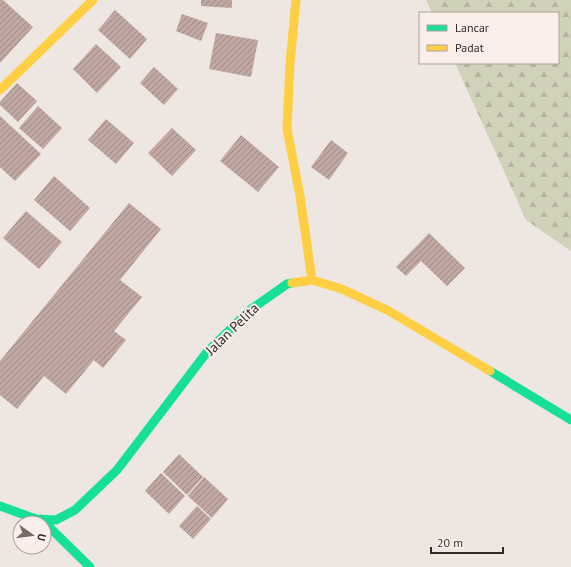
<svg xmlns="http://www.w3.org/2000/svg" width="571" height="567" viewBox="0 0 571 567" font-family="'PT Sans',sans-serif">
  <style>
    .forest { fill: url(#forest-firs) }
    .building { fill: url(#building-hatch) }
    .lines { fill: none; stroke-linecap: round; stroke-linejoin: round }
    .fast { stroke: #16e098; stroke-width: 9 }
    .slow { stroke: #ffcf43; stroke-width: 9 }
    .labels { text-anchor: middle; stroke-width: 4; stroke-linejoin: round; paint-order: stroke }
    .street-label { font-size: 14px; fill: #372b28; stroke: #faefe8 }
  </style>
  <defs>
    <pattern id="forest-firs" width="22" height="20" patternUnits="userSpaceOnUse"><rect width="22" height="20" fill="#d1d2ba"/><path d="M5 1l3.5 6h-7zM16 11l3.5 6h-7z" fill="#b4b4a0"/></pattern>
    <pattern id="building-hatch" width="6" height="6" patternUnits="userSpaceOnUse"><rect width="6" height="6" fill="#c1a7a2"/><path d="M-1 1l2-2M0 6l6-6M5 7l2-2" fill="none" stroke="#9e8884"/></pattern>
  </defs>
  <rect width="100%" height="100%" fill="#ede6e1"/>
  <!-- forest -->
  <path class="forest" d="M 426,0 L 571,0 L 571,251 L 526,220 L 455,63 L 558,63 L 558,13 L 432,13 Z"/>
  <!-- building -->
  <path class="building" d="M 0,0 L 3,0 L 33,27 L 0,63 Z
    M 201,0 L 232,0 L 232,8 L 201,6 Z
    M 115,10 L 147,39 L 130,59 L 98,30 Z
    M 182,14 L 208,23 L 201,41 L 176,31 Z
    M 216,33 L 258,40 L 251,77 L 209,69 Z
    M 96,44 L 121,67 L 97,93 L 73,69 Z
    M 154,67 L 178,89 L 164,105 L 140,83 Z
    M 17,83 L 37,101 L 18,122 L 0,105 L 0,102 Z
    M 38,106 L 62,128 L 43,149 L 19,128 Z
    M 0,116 L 41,154 L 15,181 L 0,167 Z
    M 106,119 L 134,143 L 116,164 L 88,140 Z
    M 172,128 L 196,150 L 172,176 L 148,153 Z
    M 241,135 L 279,167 L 258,192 L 220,161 Z
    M 331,140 L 348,153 L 329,180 L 311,167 Z
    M 54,176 L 90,208 L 70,231 L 34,200 Z
    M 129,203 L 161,229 L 120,280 L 142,297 L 114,331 L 126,340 L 103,368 L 94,360 L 66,394 L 44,376 L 17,409 L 0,395 L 0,361 Z
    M 26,211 L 62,242 L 39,269 L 3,238 Z
    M 429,233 L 465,268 L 447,286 L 421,261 L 406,276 L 396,267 Z
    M 179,454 L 203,477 L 187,495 L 163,472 Z
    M 161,473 L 185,496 L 169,514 L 145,491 Z
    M 204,477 L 228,499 L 212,518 L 188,496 Z
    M 197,506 L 211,519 L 193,539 L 179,526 Z"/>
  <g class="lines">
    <!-- fast -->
    <path class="fast" d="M 490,371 L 571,420
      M 0,506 L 36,519 L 56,520 L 75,510 L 117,470 L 207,352 L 250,310 L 287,284 L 292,283
      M 41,519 L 90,567"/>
    <!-- slow -->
    <path class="slow" d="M 296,0 L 290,63 L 287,129 L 300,196 L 312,280
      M 0,90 L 93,0
      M 292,283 L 312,280 L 342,289 L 389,311 L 490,371"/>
  </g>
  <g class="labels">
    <!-- street labels -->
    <g class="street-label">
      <text transform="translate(232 329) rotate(-44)" y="5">Jalan Pelita</text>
    </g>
  </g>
  <!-- legend -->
  <rect x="419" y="12" width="140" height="52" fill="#faefe8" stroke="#aca19b"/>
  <rect x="427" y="25" width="20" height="6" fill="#16e098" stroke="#aca19b"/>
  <text x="455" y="32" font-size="12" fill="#372b28">Lancar</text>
  <rect x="427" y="45" width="20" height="6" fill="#ffcf43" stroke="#aca19b"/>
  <text x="455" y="52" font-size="12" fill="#372b28">Padat</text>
  <!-- north arrow -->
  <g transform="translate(32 535) rotate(104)"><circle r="19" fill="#faefe8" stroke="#aca19b"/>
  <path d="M0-3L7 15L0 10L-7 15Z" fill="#776c69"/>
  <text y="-6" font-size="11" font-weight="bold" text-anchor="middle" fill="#372b28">U</text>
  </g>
  <!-- scale -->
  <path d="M431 547v6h72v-6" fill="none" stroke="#372b28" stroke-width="2"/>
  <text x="437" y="547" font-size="12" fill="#372b28" stroke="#faefe8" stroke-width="3" paint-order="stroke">20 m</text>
</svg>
